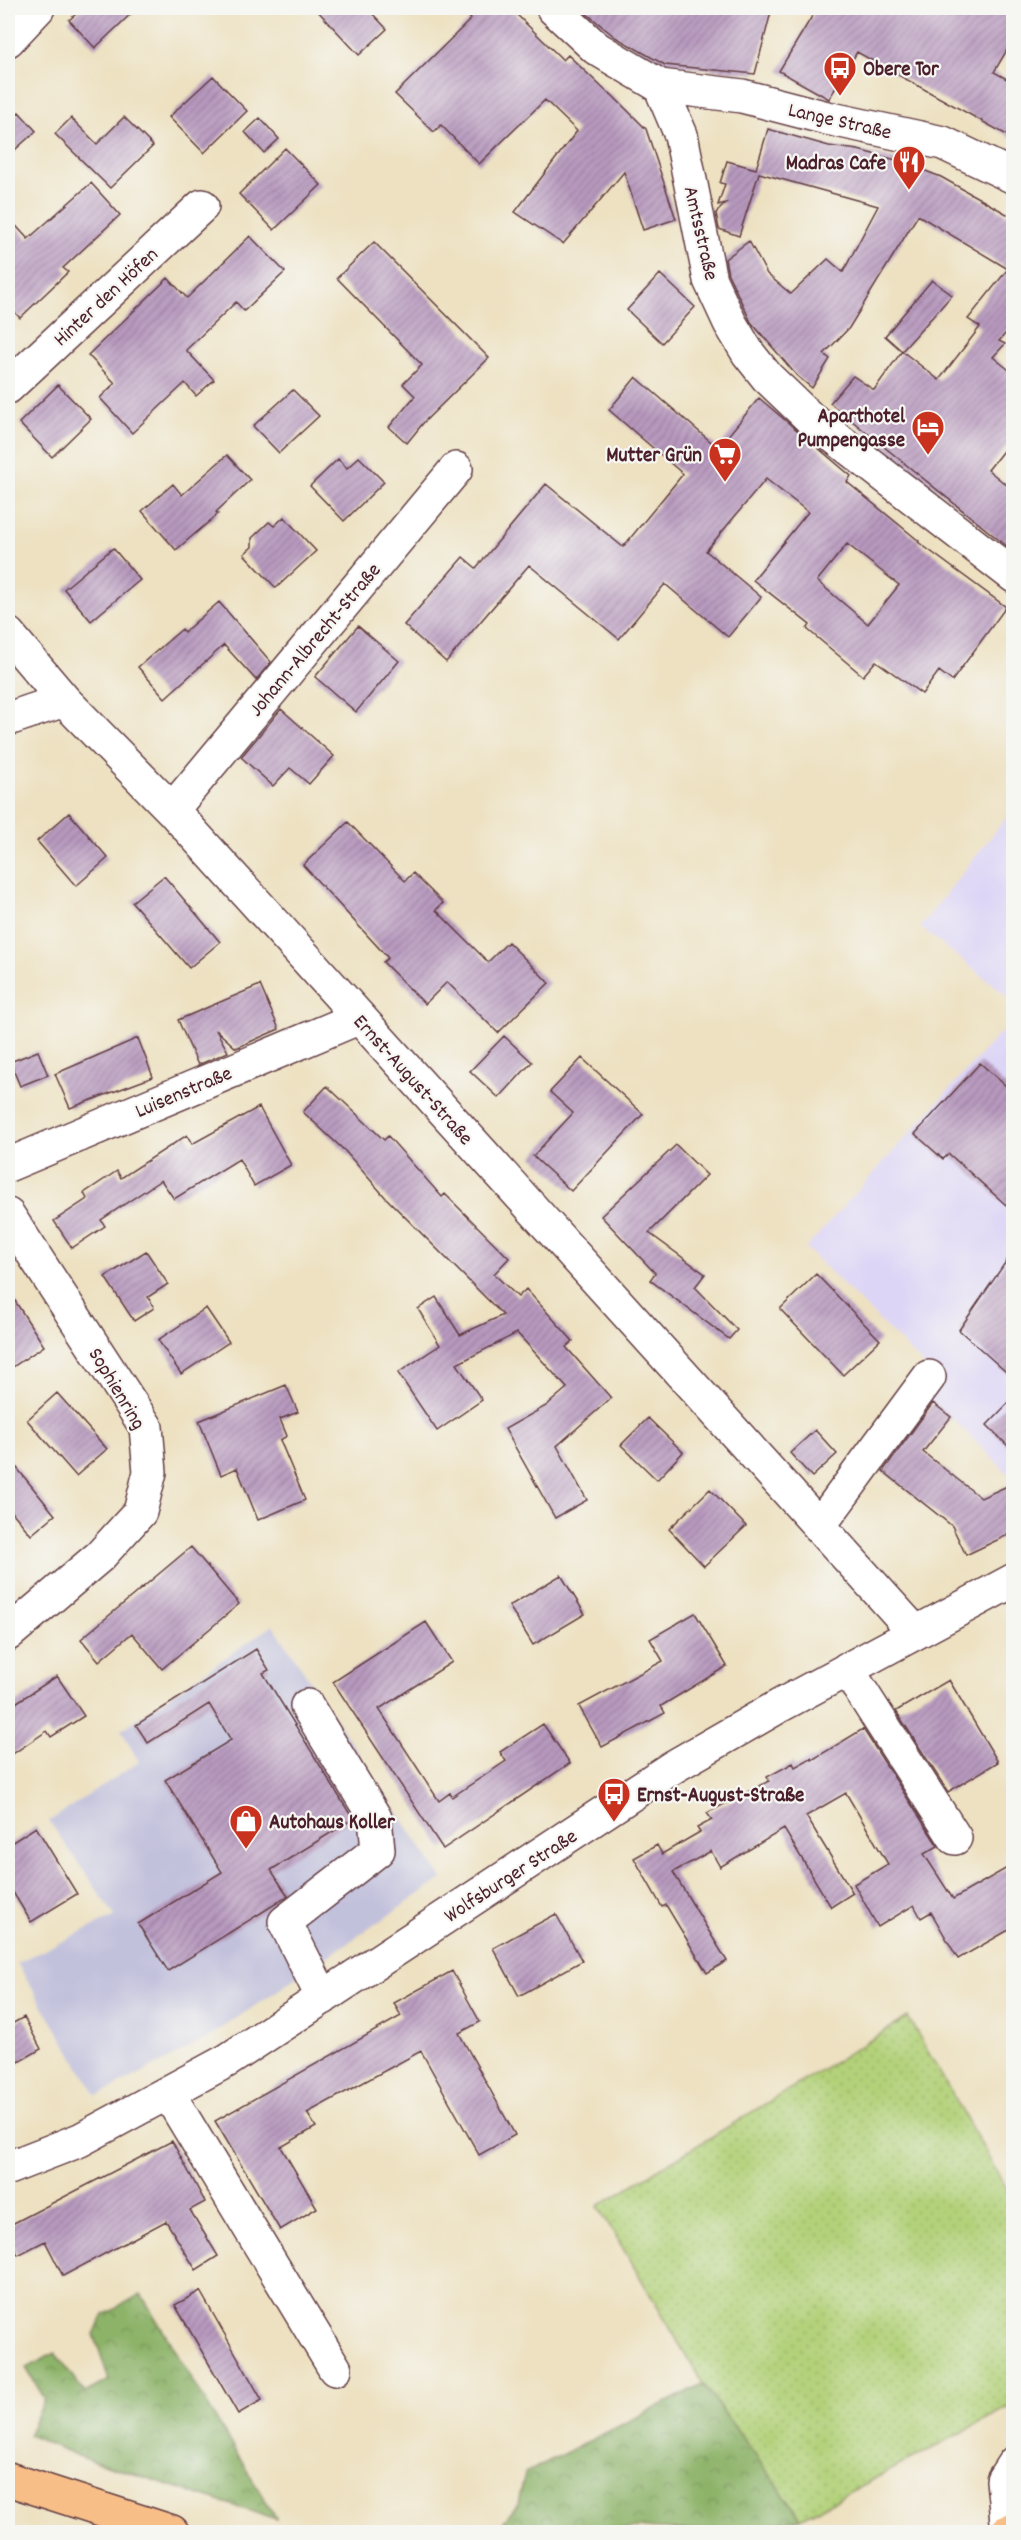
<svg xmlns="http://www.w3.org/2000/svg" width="1021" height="2540" viewBox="0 0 1021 2540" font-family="Dekko,sans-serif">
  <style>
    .built { fill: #ddd5f6 }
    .industrial { fill: #c2c1dc }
    .grass { fill: url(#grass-dots); stroke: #7e7852; stroke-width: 1.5 }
    .forest { fill: url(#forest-crowns); stroke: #6c694a; stroke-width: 1.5 }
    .building { fill: url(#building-hatch); fill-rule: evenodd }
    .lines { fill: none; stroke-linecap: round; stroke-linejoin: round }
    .minor-casing { stroke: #623c42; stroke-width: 36 }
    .major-casing { stroke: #623c42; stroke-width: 36 }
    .minor { stroke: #fff; stroke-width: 33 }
    .major { stroke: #f7be88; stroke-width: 33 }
    .labels { text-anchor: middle; stroke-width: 4.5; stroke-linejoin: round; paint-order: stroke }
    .poi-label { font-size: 21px; font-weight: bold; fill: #4a1f2b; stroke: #f6f6f2; text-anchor: start }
    .street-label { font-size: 21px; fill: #4a1f2b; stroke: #f6f6f2 }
  </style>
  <defs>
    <pattern id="grass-dots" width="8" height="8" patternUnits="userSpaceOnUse" patternTransform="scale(1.5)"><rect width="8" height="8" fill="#b2d179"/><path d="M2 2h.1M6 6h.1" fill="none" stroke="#9bb369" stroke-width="1.8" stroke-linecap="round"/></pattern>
    <pattern id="forest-crowns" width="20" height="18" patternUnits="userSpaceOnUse" patternTransform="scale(1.5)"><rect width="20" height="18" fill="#8db369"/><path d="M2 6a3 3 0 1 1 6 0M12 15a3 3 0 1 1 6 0" fill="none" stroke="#759157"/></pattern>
    <pattern id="building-hatch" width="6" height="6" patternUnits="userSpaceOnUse" patternTransform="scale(1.5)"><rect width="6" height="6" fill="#b89abf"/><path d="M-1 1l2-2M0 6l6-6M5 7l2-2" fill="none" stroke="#987d9b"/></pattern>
  </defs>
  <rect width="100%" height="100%" fill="#f6f6f2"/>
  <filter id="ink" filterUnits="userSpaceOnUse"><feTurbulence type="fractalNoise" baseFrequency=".0167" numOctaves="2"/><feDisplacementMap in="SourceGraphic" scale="12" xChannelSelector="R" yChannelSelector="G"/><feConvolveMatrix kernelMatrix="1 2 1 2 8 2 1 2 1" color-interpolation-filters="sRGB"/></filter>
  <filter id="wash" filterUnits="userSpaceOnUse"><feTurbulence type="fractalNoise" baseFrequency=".008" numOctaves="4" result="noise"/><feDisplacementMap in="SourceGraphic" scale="24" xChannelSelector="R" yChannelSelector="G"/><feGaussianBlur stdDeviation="1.35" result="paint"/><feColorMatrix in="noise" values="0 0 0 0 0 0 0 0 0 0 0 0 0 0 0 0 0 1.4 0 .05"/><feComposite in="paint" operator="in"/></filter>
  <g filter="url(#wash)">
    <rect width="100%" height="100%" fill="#ede1c1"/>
    <!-- built -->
    <path class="built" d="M 1013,809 L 1013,1000 L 920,927 Z
      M 1001,1032 L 1013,1043 L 1013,1479 L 951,1417 L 927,1398 L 940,1381 L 806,1248 Z"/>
    <!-- industrial -->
    <path class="industrial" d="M 273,1625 L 442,1879 L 203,2041 L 97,2096 L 17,1963 L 115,1916 L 49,1821 L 139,1762 L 121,1730 Z"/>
    <!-- grass -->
    <path class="grass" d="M 908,2017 L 1013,2200 L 1013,2405 L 801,2518 L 703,2384 L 598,2206 Z"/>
    <!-- forest -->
    <path class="forest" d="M 141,2294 L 276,2519 L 81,2457 L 28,2435 L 45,2399 L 26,2368 L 55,2353 L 85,2393 L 109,2380 L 94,2334 L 104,2315 Z
      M 703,2384 L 801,2518 L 750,2530 L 693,2531 L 644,2528 L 564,2532 L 498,2532 L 497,2530 L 518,2504 L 525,2473 Z"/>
    <g id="blocks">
      <!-- building -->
      <path class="building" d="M 83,8 L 137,8 L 95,48 L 69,20 Z
        M 315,8 L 367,8 L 387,29 L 359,55 Z
        M 460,8 L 510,8 L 563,60 L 568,55 L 609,94 L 610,93 L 646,129 L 676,219 L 643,230 L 624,172 L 563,244 L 515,212 L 577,131 L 545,100 L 479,164 L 441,125 L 434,132 L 395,94 L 471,19 Z
        M 580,8 L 772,8 L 755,74 L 665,65 L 615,37 Z
        M 817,8 L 1014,8 L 1014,38 L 994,72 L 1014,83 L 1014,139 L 857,52 L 829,99 L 779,71 Z
        M 213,76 L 247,111 L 204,153 L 169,117 Z
        M 19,112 L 36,131 L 8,156 L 8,122 Z
        M 124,117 L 153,146 L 110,188 L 55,134 L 71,118 L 97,144 Z
        M 260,118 L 279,139 L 264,153 L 245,132 Z
        M 768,129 L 829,146 L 858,150 L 900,161 L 941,177 L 1014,218 L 1014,324 L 999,341 L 1005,344 L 993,357 L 1014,374 L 1014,437 L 988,470 L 1014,491 L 1014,552 L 830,403 L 853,376 L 874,390 L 902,351 L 939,380 L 980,327 L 968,319 L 1008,269 L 918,215 L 849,328 L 824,354 L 830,359 L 812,388 L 797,376 L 751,322 L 728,274 L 725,259 L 749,241 L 767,274 L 791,294 L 828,259 L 843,272 L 878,206 L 759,173 L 739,236 L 719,229 L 716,213 L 726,203 L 718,205 L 725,184 L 720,183 L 727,161 L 756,169 Z
        M 285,148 L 321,185 L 274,230 L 239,194 Z
        M 91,183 L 120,215 L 63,268 L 68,272 L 20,318 L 8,305 L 8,217 L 28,239 Z
        M 250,236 L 285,272 L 244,311 L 236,302 L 186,350 L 214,380 L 196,396 L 185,383 L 132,433 L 100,398 L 115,383 L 88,355 L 168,278 L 187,298 Z
        M 374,242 L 489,358 L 424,422 L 407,443 L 389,427 L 415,396 L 403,384 L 422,365 L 337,278 Z
        M 660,274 L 695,307 L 662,343 L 627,310 Z
        M 932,280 L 952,295 L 902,351 L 885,336 Z
        M 636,377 L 718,448 L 759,398 L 851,476 L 847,482 L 919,541 L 918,542 L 1006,607 L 952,681 L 939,671 L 922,694 L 876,661 L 863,676 L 807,629 L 810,625 L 753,580 L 808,512 L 766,479 L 706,551 L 761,597 L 728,637 L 665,584 L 619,639 L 529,565 L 446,662 L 404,625 L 463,557 L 476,568 L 546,484 L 623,547 L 683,474 L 609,410 ZM 847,544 L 899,585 L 868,624 L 817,581 Z
        M 58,385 L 91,419 L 52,457 L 19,423 Z
        M 293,390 L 319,416 L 279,453 L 253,426 Z
        M 227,455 L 250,480 L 216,512 L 218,514 L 176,550 L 142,511 L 173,484 L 182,495 Z
        M 359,457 L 384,482 L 344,521 L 310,486 L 338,459 L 347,468 Z
        M 284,517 L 316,551 L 276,588 L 244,554 L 252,547 L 252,538 L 269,522 L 274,526 Z
        M 113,548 L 140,580 L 91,621 L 64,589 Z
        M 219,602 L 271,662 L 256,680 L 224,645 L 165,698 L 138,667 L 182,629 L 184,632 Z
        M 358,626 L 399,661 L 356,712 L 315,677 Z
        M 281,709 L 334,756 L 309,784 L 290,768 L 273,786 L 241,757 Z
        M 69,813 L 108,858 L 76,886 L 37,841 Z
        M 348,822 L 405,881 L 413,873 L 443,903 L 436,910 L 488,962 L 508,942 L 549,983 L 498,1033 L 447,982 L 425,1004 L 383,962 L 388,958 L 303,865 Z
        M 164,876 L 220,942 L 189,968 L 132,902 Z
        M 260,985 L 279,1029 L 236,1048 L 216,1030 L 228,1052 L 198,1065 L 178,1020 Z
        M 504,1036 L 532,1062 L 499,1098 L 470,1071 Z
        M 138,1038 L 153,1077 L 70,1108 L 55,1074 Z
        M 38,1051 L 48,1075 L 20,1086 L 10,1062 Z
        M 582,1058 L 643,1114 L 571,1191 L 533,1156 L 573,1113 L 550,1092 Z
        M 980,1063 L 1014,1093 L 1014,1212 L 949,1154 L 943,1159 L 915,1134 Z
        M 327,1086 L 384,1140 L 388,1136 L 442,1197 L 445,1194 L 509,1258 L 494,1274 L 518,1297 L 526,1289 L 573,1341 L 566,1347 L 611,1398 L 557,1446 L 587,1500 L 555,1518 L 505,1429 L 546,1406 L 567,1388 L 517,1333 L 457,1364 L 482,1400 L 437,1431 L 398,1373 L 440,1345 L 418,1309 L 436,1297 L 460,1335 L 503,1315 L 386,1198 L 345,1151 L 303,1112 Z
        M 259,1107 L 291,1165 L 254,1186 L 239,1159 L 174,1199 L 161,1180 L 101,1220 L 105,1226 L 72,1248 L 54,1221 L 87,1199 L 84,1193 L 117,1171 L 121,1178 L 187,1135 L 192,1144 Z
        M 676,1145 L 707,1175 L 649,1233 L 705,1274 L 695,1287 L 737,1330 L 729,1339 L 650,1280 L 655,1273 L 601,1216 Z
        M 1014,1250 L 1014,1379 L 959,1330 Z
        M 146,1251 L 168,1284 L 148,1297 L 154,1308 L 134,1321 L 105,1277 Z
        M 816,1274 L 880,1340 L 843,1375 L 780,1309 Z
        M 8,1290 L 44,1346 L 8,1370 Z
        M 206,1308 L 229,1342 L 181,1374 L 158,1340 Z
        M 286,1385 L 298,1412 L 280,1419 L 287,1436 L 280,1440 L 305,1500 L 258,1520 L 237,1468 L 221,1475 L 199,1421 Z
        M 57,1393 L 107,1449 L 76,1476 L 27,1420 Z
        M 1014,1397 L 1014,1452 L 987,1425 Z
        M 933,1403 L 951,1417 L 923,1452 L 981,1498 L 1014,1483 L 1014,1532 L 966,1555 L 952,1526 L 883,1471 Z
        M 648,1418 L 683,1452 L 657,1480 L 621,1445 Z
        M 815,1430 L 837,1454 L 812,1477 L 790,1453 Z
        M 8,1457 L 55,1515 L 31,1535 L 8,1507 Z
        M 710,1489 L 746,1526 L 704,1566 L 669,1529 Z
        M 191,1547 L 239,1604 L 162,1669 L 132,1633 L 99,1661 L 81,1639 Z
        M 561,1575 L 585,1614 L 533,1645 L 509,1606 Z
        M 695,1613 L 727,1666 L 661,1706 L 665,1713 L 602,1747 L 579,1706 L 663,1661 L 650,1639 Z
        M 426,1622 L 452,1662 L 379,1709 L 439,1801 L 450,1793 L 452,1797 L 506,1761 L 500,1752 L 543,1724 L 570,1763 L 443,1849 L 333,1682 Z
        M 256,1649 L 269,1670 L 263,1673 L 353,1819 L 271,1870 L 288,1896 L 168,1971 L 138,1924 L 222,1872 L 165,1780 L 231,1740 L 209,1704 L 148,1743 L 136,1725 Z
        M 57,1676 L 84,1716 L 51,1737 L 47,1731 L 8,1757 L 8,1708 Z
        M 949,1680 L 998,1762 L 948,1792 L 896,1711 Z
        M 863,1729 L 938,1846 L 924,1854 L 953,1899 L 1014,1864 L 1014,1927 L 958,1959 L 931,1912 L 921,1918 L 914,1905 L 878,1927 L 854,1884 L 888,1864 L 846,1793 L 806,1816 L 853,1893 L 831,1907 L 784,1829 L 720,1867 L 711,1851 L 673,1872 L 727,1961 L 707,1973 L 666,1905 L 662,1907 L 634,1858 L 657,1845 L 662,1854 L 700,1832 L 697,1828 L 712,1820 L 707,1813 L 769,1781 L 767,1777 L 793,1763 L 795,1767 L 811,1758 L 812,1760 Z
        M 36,1827 L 77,1894 L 31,1922 L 8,1884 L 8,1845 Z
        M 556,1914 L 582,1961 L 519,1996 L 493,1948 Z
        M 452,1971 L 480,2022 L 459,2033 L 515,2135 L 479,2155 L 421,2051 L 307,2113 L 316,2127 L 281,2147 L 317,2208 L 280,2230 L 215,2121 L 401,2016 L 394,2003 Z
        M 24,2017 L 41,2049 L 17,2063 L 8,2046 L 8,2026 Z
        M 172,2141 L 205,2202 L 190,2210 L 218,2256 L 196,2270 L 166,2221 L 63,2276 L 45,2241 L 18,2255 L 8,2234 L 8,2226 Z
        M 200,2291 L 262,2400 L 238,2414 L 175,2305 Z"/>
    </g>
  </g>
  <g filter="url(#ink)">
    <use href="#blocks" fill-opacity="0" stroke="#623c42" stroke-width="1.5"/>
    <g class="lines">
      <!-- minor casing -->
      <g class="minor-casing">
        <path id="minor" d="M 553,8 L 596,48 L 660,86 L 742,96 L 827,118 L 943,143 L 1014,177
          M 8,40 L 38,8
          M 660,86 L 681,135 L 710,280 L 730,323 L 748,353 L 767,377 L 810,418 L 1014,576
          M 8,387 L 202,206
          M 8,634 L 64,700 L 172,810 L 915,1632
          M 8,719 L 64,700
          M 172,810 L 456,469
          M 8,1165 L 358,1018
          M 8,1215 L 146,1427 L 150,1472 L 140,1512 L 100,1556 L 8,1634
          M 819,1526 L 929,1377
          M 847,1669 L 955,1838
          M 307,1706 L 375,1818 L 378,1850 L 285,1922 L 323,1998
          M 168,2093 L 335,2369
          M 8,2168 L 80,2140 L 228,2060 L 673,1767 L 781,1705 L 1014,1580
          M 1008,2532 L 1003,2480 L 1014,2463"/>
      </g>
      <!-- major casing -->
      <g class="major-casing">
        <path id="major" d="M 8,2479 L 172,2532
          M 1007,2532 L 1014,2530"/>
      </g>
      <!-- minor -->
      <use href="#minor" class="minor"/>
      <!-- major -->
      <use href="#major" class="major"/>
    </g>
  </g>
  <!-- icons -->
  <defs>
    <g id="bus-pin" transform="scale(1.725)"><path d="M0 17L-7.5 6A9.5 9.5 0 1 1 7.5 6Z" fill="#c8321e" stroke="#f6f6f2"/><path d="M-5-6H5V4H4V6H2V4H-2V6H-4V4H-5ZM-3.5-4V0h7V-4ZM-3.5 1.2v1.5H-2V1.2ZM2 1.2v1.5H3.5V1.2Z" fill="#fff"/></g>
    <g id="restaurant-pin" transform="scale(1.725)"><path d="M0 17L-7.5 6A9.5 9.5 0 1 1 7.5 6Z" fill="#c8321e" stroke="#f6f6f2"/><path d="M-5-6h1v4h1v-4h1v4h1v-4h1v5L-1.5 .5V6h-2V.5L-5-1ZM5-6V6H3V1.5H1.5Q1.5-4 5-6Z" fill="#fff"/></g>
    <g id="hotel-pin" transform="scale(1.725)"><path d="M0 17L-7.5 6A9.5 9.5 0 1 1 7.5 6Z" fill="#c8321e" stroke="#f6f6f2"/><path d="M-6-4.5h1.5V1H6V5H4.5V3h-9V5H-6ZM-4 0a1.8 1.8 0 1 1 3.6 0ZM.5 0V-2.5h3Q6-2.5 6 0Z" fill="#fff"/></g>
    <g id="supermarket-pin" transform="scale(1.725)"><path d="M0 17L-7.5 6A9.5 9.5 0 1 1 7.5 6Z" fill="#c8321e" stroke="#f6f6f2"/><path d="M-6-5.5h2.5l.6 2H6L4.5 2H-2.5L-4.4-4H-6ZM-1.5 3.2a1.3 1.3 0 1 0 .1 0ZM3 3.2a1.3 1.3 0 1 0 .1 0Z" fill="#fff"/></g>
    <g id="shop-pin" transform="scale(1.725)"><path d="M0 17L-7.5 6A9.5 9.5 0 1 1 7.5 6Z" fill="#c8321e" stroke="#f6f6f2"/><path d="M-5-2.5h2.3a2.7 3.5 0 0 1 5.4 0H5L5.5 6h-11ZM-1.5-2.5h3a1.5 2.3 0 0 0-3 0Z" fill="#fff"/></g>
  </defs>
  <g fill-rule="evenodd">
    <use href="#bus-pin" x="840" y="68"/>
    <use href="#restaurant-pin" x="909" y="162"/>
    <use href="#hotel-pin" x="928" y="427"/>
    <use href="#supermarket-pin" x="725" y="454"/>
    <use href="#bus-pin" x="614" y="1794"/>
    <use href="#shop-pin" x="246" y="1821"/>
  </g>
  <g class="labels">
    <!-- poi labels -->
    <g class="poi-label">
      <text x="863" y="75">Obere Tor</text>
      <text x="886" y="169" text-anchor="end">Madras Cafe</text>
      <text x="905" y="422" text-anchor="end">Aparthotel<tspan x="905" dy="24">Pumpengasse</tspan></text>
      <text x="702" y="461" text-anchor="end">Mutter Grün</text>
      <text x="637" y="1801">Ernst-August-Straße</text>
      <text x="269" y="1828">Autohaus Koller</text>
    </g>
    <!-- street labels -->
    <g class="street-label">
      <text transform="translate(840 120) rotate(13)" y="7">Lange Straße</text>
      <text transform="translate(702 233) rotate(77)" y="7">Amtsstraße</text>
      <text transform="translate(105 296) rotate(-43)" y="7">Hinter den Höfen</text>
      <text transform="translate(314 639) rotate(-50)" y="7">Johann-Albrecht-Straße</text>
      <text transform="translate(414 1079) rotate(48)" y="7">Ernst-August-Straße</text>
      <text transform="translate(183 1091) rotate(-23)" y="7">Luisenstraße</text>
      <text transform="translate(118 1388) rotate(59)" y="7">Sophienring</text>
      <text transform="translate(510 1875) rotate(-33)" y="7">Wolfsburger Straße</text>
    </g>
  </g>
  <!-- margin -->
  <rect width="1021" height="2540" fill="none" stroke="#f6f6f2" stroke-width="30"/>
</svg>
